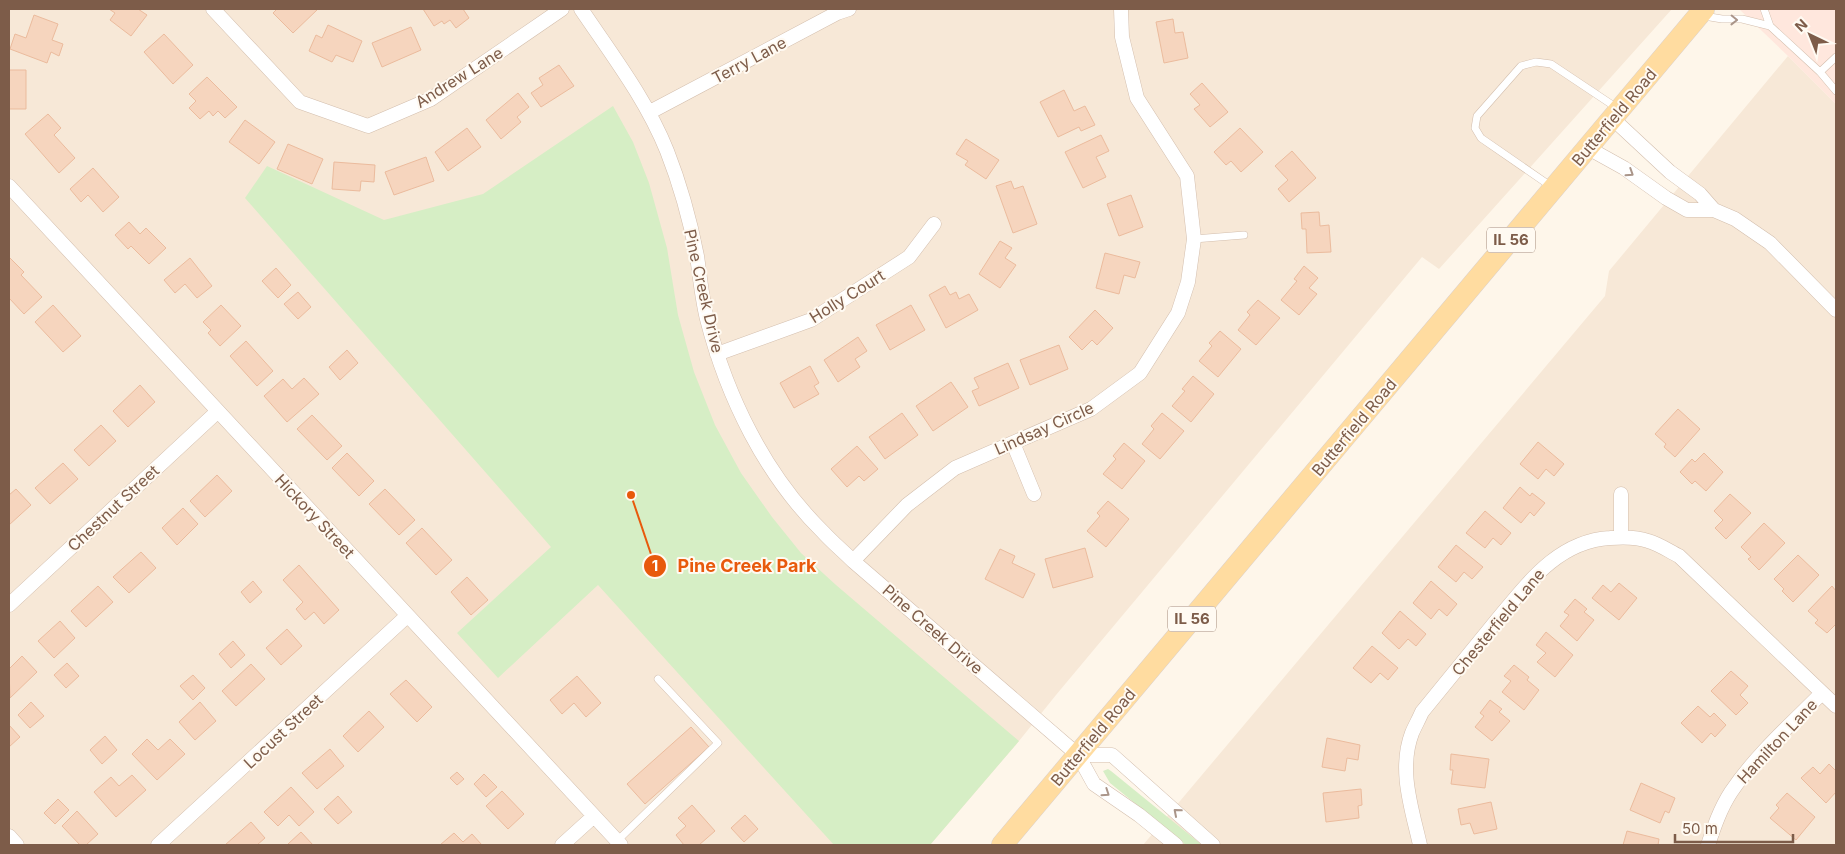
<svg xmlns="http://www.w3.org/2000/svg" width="1845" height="854" viewBox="0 0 1845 854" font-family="Inter,sans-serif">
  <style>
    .residential { fill: #f7e8d7 }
    .commercial { fill: #ffe7dd }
    .green { fill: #d6eec5 }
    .building { fill: #f6d5be; stroke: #ebbb9d }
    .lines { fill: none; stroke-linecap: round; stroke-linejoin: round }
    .lane-casing { stroke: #d3bead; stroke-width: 8 }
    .street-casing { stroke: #d3bead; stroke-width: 15 }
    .primary-casing { stroke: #dbd1cc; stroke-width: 22 }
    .lane { stroke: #fff; stroke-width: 7 }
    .street { stroke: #fff; stroke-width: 14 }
    .primary { stroke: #ffdca0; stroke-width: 21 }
    .oneway { stroke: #aa9589 }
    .labels { text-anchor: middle; stroke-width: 4; stroke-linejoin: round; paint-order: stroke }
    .shield { fill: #fffaf2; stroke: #a48b7c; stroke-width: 1 }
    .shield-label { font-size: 15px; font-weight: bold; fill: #7d5c49 }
    .street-label { font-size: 16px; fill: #7d5c49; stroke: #fffaf2 }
    .leader { fill: none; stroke: #e8590c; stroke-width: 2 }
    .callout-dot { fill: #e8590c; stroke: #fffaf2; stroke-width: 2 }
    .mark-label { font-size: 15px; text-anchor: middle; font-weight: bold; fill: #fff }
    .callout-label { font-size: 18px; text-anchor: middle; font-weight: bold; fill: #e8590c; stroke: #fffaf2; stroke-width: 4; stroke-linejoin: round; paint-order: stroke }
  </style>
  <rect width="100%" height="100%" fill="#fef6ea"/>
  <!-- residential -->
  <path class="residential" d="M 9,9 L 1672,9 L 1439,269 L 1422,257 L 1056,695 L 1019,741 L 930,845 L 9,845 Z
    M 1788,56 L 1836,104 L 1836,845 L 1143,845 L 1605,296 L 1609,271 Z"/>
  <!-- commercial -->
  <path class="commercial" d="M 1739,9 L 1836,9 L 1836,104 L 1788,56 Z"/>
  <!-- green -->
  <path class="green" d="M 613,106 L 633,142 L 649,183 L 667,248 L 678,315 L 694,372 L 715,425 L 741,473 L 772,517 L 801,553 L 836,585 L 1019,741 L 930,845 L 834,845 L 598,585 L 498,678 L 457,633 L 551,547 L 245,198 L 267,166 L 384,220 L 483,194 Z
    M 1108,769 L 1111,771 L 1202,845 L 1186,845 L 1110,783 L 1103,771 Z"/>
  <!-- building -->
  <path class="building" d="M 109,9 L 138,9 L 147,15 L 131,36 L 110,20 L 115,13 Z
    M 277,9 L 318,9 L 293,33 L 273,13 Z
    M 423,9 L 463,9 L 469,18 L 456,28 L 450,20 L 444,24 L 442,21 L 434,26 Z
    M 34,15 L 58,24 L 52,40 L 63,44 L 59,56 L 51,52 L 47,63 L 10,49 L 15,34 L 26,38 Z
    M 1173,19 L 1175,33 L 1183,32 L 1188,58 L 1164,63 L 1156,22 Z
    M 328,25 L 362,41 L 353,62 L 336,55 L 332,62 L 309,51 L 316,35 L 322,38 Z
    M 411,27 L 421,50 L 382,67 L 372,43 Z
    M 164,34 L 193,65 L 173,84 L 144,52 Z
    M 559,65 L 574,86 L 541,107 L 531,93 L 543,85 L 539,78 Z
    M 9,70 L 26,70 L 26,109 L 9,109 Z
    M 207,77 L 237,107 L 225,118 L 218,111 L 213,116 L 209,111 L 200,119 L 189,108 L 196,101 L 189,94 Z
    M 1202,83 L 1228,112 L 1210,127 L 1194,109 L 1200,105 L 1190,94 Z
    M 1064,90 L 1074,111 L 1085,106 L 1095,125 L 1081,131 L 1079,127 L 1058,137 L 1040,102 Z
    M 518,93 L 529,107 L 517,117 L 521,122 L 501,139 L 486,120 Z
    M 48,114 L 61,128 L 54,135 L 75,158 L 59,173 L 25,134 Z
    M 245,120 L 275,142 L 259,164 L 229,142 Z
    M 467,128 L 481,147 L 448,171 L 435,152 Z
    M 1240,128 L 1263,152 L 1241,172 L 1231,161 L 1226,165 L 1214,152 Z
    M 1101,135 L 1109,151 L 1096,157 L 1106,177 L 1083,188 L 1065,152 Z
    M 966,139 L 999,160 L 986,179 L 965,165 L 968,161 L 956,154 Z
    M 288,144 L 323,159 L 312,184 L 277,169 Z
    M 1292,151 L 1316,178 L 1289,202 L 1278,189 L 1288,180 L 1275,166 Z
    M 426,157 L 434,181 L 394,195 L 385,172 Z
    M 334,162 L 375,165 L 374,182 L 361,181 L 360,191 L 332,189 Z
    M 93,168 L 119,197 L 103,212 L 88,195 L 81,202 L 70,189 Z
    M 1011,181 L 1014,189 L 1023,186 L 1037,224 L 1013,233 L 996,186 Z
    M 1131,195 L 1143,227 L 1119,236 L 1107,204 Z
    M 1319,212 L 1320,226 L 1329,225 L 1331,252 L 1307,253 L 1306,229 L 1302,229 L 1301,213 Z
    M 129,222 L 140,234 L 146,228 L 166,248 L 149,264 L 131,246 L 128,249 L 115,235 Z
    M 1000,241 L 1012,248 L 1005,258 L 1016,265 L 1000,288 L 979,274 Z
    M 1105,253 L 1140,262 L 1135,278 L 1124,275 L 1119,294 L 1096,288 Z
    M 9,257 L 24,272 L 21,275 L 42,297 L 24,314 L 9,298 Z
    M 190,258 L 212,286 L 197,298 L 185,284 L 175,293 L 164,280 Z
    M 1304,266 L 1318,278 L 1309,288 L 1317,294 L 1299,315 L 1281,300 L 1297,281 L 1294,279 Z
    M 276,268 L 291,285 L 278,298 L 262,281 Z
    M 945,286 L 950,295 L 956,292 L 959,299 L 969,294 L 978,310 L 946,328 L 929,295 Z
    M 298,292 L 311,307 L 298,319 L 284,304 Z
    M 1258,300 L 1280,318 L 1256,345 L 1238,330 L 1250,315 L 1247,312 Z
    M 53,305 L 81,336 L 63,352 L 35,322 Z
    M 221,305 L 241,326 L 220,346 L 208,333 L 211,330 L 203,322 Z
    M 911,305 L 925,330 L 890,350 L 876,325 Z
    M 1095,310 L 1113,328 L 1097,345 L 1092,340 L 1082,350 L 1069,337 Z
    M 1220,331 L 1241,349 L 1218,377 L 1199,361 L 1212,346 L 1209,343 Z
    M 858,337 L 867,351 L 855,359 L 860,367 L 838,382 L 824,360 Z
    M 246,341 L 273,371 L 257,386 L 230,356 Z
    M 1059,345 L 1068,369 L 1030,385 L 1020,360 Z
    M 347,350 L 358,363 L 340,380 L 329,367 Z
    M 1008,363 L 1019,388 L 979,406 L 972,391 L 979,388 L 974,378 Z
    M 810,366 L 819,383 L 814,386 L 819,394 L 794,408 L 780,383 Z
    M 1193,376 L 1214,394 L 1191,422 L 1172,406 L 1185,391 L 1182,389 Z
    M 304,378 L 319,394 L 287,422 L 264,396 L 283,379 L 292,389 Z
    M 951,382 L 968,407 L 933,431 L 916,406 Z
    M 140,385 L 155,402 L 128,427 L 113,411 Z
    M 1678,409 L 1700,429 L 1675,457 L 1664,447 L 1666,444 L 1655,434 Z
    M 902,413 L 918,435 L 885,459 L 869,437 Z
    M 1162,413 L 1184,431 L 1160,459 L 1142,444 L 1154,429 L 1151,426 Z
    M 312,415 L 342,446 L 327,460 L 297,429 Z
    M 101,425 L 116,441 L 89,466 L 74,450 Z
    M 1538,442 L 1564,464 L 1554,476 L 1546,469 L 1538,479 L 1520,464 Z
    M 1124,443 L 1145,461 L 1122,489 L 1103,474 L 1116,459 L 1113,456 Z
    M 857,446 L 878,469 L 864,481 L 859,476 L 847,487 L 831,469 Z
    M 347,453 L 374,481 L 359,496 L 332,468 Z
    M 1704,453 L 1723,472 L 1706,491 L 1695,481 L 1692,484 L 1680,472 L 1692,459 L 1695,462 Z
    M 63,463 L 78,479 L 50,504 L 35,488 Z
    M 217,475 L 232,491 L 205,517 L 190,501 Z
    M 1520,487 L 1530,496 L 1532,493 L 1545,503 L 1534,516 L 1530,512 L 1521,523 L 1503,508 Z
    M 16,489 L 31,505 L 9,525 L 9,495 Z
    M 385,489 L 415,520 L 399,535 L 369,504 Z
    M 1730,494 L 1751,513 L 1726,539 L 1715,528 L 1723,520 L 1714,511 Z
    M 1108,501 L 1129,519 L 1106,547 L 1087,531 L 1100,516 L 1097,513 Z
    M 183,508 L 198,524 L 177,545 L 162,528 Z
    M 1485,511 L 1511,533 L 1501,545 L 1493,538 L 1485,548 L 1466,533 Z
    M 1764,523 L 1785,543 L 1759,570 L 1748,559 L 1751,557 L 1741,547 Z
    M 422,528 L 452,560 L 436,575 L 406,543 Z
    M 1456,545 L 1483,567 L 1472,579 L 1464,572 L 1456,582 L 1438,567 Z
    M 1085,548 L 1093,577 L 1053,588 L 1045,559 Z
    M 1000,549 L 1015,556 L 1012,563 L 1035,574 L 1023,598 L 985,579 Z
    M 141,552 L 156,568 L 129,593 L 113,577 Z
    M 1798,555 L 1819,575 L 1793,602 L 1782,591 L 1784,589 L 1774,579 Z
    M 299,565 L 339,610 L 324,624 L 314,612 L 305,620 L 296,609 L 303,602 L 283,580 Z
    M 467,577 L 488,600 L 471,615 L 451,592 Z
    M 253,581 L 262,592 L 250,603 L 241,592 Z
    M 1431,581 L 1457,604 L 1447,616 L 1439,609 L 1431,619 L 1413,603 Z
    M 1619,583 L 1637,598 L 1619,620 L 1592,598 L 1603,585 L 1611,592 Z
    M 98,586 L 113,602 L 86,627 L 71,611 Z
    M 1832,586 L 1836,591 L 1836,624 L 1827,633 L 1815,623 L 1818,620 L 1808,611 Z
    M 1575,599 L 1587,609 L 1584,612 L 1594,620 L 1577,641 L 1560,626 L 1569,615 L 1564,612 Z
    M 1400,611 L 1426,634 L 1416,646 L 1408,639 L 1399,649 L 1382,633 Z
    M 60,621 L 75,638 L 54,658 L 38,641 Z
    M 287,629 L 302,646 L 281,665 L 266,648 Z
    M 1546,632 L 1573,655 L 1555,677 L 1537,662 L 1546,653 L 1536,645 Z
    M 233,641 L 245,655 L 231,668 L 219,654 Z
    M 1372,646 L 1398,668 L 1388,680 L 1380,673 L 1371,683 L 1353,668 Z
    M 22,656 L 37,672 L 10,698 L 9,669 Z
    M 67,663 L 79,676 L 66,688 L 54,675 Z
    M 251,664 L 265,679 L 236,706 L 222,691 Z
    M 1514,665 L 1529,677 L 1527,680 L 1539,690 L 1524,710 L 1502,692 L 1511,681 L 1504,676 Z
    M 1731,671 L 1748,686 L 1740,695 L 1748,703 L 1736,715 L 1711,691 Z
    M 193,675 L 205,688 L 193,700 L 180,686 Z
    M 577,676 L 601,703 L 586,717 L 574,703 L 562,714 L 550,700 Z
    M 406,680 L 432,707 L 417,722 L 390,694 Z
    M 1490,700 L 1502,709 L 1499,712 L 1510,721 L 1492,741 L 1475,727 L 1484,716 L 1480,713 Z
    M 31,702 L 44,716 L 30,728 L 18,715 Z
    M 200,702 L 216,721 L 195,740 L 179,722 Z
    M 1698,706 L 1710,717 L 1714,713 L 1726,725 L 1715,737 L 1711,733 L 1702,743 L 1681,723 Z
    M 369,711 L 384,727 L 358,752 L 343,736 Z
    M 9,725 L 20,737 L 9,747 Z
    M 691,727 L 709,747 L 645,804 L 627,784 Z
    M 105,736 L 117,750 L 102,764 L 90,750 Z
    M 1327,738 L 1360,745 L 1358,760 L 1347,758 L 1345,771 L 1322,767 Z
    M 147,739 L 158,750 L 170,739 L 185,754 L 157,780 L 132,754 Z
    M 330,749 L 344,766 L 317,789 L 302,773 Z
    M 1451,754 L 1489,759 L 1485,788 L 1451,784 L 1453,770 L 1450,770 Z
    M 1829,764 L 1836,771 L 1836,792 L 1826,803 L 1801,778 L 1813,767 L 1820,774 Z
    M 457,772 L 464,779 L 457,785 L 450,778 Z
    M 484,774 L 497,787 L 486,797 L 474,784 Z
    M 132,775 L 146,790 L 116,817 L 94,792 L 111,777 L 119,786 Z
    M 1641,783 L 1675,798 L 1669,813 L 1665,811 L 1660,823 L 1630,810 Z
    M 291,787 L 314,812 L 299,826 L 289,815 L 278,826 L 264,812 Z
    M 1361,789 L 1362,805 L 1358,806 L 1359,818 L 1326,822 L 1323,793 Z
    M 502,791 L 524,814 L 508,829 L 486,806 Z
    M 1787,793 L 1815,817 L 1796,840 L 1770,818 L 1779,808 L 1776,805 Z
    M 338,796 L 352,812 L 338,824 L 324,809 Z
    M 58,799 L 69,810 L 55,824 L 44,813 Z
    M 1491,802 L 1497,829 L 1474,834 L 1470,823 L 1461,825 L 1458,809 Z
    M 692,805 L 715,831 L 699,845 L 684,845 L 676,835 L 686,826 L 678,818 Z
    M 77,811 L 98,834 L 86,845 L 80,845 L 62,826 Z
    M 745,815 L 758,829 L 744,842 L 731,828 Z
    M 251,822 L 265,838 L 257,845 L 225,845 Z
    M 1627,831 L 1659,839 L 1658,845 L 1623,845 Z
    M 301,832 L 313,845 L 289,845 L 288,844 Z
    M 454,833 L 463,842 L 472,834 L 482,845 L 440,845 Z"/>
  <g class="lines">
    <!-- lane casing -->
    <g class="lane-casing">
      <path id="lane" d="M 1764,9 L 1770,26
        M 1704,16 L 1722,19 L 1742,19 L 1770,26 L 1820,72 L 1836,91
        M 1820,72 L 1836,57
        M 1552,187 L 1481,138 L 1475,128 L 1477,116 L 1521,66 L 1536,62 L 1551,64 L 1617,108
        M 1194,239 L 1244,235
        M 617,841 L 718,743 L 658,679"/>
    </g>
    <!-- street casing -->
    <g class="street-casing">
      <path id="street" d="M 213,9 L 300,102 L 368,126 L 431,99 L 562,9
        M 581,9 C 612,55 646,99 667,151 C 680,184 690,220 697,256 C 700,277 702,299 707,319 C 727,397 765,475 823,532 C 832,542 843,551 853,561 L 1078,755 L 1094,784 L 1139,815 L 1176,845
        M 650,112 L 837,13 L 849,9
        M 1612,118 L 1670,172 L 1700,194 L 1714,210
        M 1588,148 L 1624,168 L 1666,198 L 1687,210 L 1714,210 L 1735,219 L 1770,243 L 1836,310
        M 9,186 L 621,845
        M 717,354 L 811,320 L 909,257 L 934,224
        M 1013,443 L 1034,494
        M 1621,537 L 1621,494
        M 853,561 L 907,505 L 955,468 L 1091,409 L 1140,373 L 1178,313 L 1188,282 L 1194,239 L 1187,176 L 1137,98 L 1122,37 L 1121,9
        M 9,605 L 218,411
        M 1078,755 L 1112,755 L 1213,845
        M 9,836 L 17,845
        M 158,845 L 407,616
        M 562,845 L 594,816
        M 1420,845 C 1412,809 1398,770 1412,733 C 1415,726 1419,719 1422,712 C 1447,681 1472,651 1497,620 C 1528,583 1558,541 1610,538 C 1622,537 1637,537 1648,541 C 1659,544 1669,551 1679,556 L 1836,706
        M 1708,845 C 1714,827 1720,809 1731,792 C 1756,755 1791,724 1822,693"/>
    </g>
    <!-- primary casing -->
    <g class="primary-casing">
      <path id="primary" d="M 1002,845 L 1704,9"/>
    </g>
    <!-- lane -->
    <use href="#lane" class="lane"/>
    <!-- street -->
    <use href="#street" class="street"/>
    <!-- primary -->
    <use href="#primary" class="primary"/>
  </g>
  <!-- one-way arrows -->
  <defs><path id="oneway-chevron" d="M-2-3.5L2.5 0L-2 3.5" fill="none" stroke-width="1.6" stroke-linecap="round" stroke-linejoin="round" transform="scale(1.25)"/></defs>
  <g class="oneway">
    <use href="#oneway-chevron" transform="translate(1734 20) rotate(1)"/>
    <use href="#oneway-chevron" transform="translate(1630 173) rotate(33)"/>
    <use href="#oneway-chevron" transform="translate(1106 793) rotate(34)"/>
    <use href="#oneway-chevron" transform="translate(1177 812) rotate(-139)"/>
  </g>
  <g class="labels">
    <!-- shield labels -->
    <g class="shield">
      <rect x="1487" y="227.5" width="48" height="25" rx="4"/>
      <rect x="1168" y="606.5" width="48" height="25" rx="4"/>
    </g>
    <g class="shield-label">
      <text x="1511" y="245">IL 56</text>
      <text x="1192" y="624">IL 56</text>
    </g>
    <!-- street labels -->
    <g class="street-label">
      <text transform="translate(749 60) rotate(-28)" y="6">Terry Lane</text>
      <text transform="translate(459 77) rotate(-32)" y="6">Andrew Lane</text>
      <text transform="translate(1614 117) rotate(-50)" y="6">Butterfield Road</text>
      <text transform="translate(704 291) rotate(77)" y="6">Pine Creek Drive</text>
      <text transform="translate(847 296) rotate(-32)" y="6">Holly Court</text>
      <text transform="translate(1354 427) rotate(-50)" y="6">Butterfield Road</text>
      <text transform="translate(1044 428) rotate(-24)" y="6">Lindsay Circle</text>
      <text transform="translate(113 508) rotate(-43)" y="6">Chestnut Street</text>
      <text transform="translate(315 516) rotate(47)" y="6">Hickory Street</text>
      <text transform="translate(1498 622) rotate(-50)" y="6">Chesterfield Lane</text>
      <text transform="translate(933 629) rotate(41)" y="6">Pine Creek Drive</text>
      <text transform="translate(283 731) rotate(-43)" y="6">Locust Street</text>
      <text transform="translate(1093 737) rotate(-50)" y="6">Butterfield Road</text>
      <text transform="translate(1777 741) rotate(-47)" y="6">Hamilton Lane</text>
    </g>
  </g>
  <!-- callouts -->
  <path class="leader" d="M631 495L655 566"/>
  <g class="callout-dot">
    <circle cx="631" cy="495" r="5"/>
    <circle cx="655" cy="566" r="12"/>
  </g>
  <g class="mark-label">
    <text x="655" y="571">1</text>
  </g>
  <g class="callout-label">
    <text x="747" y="572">Pine Creek Park</text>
  </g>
  <!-- border -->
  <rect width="1845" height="854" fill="none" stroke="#7d5c49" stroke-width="20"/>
  <!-- north arrow -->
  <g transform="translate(1810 35) rotate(317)" stroke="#fffaf2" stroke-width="4" paint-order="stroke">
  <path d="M0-4L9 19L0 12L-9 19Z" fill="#7d5c49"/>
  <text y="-8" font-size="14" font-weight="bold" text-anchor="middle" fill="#7d5c49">N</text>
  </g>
  <!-- scale -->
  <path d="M1675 834v8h118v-8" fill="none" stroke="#7d5c49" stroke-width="2.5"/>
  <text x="1682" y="834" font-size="15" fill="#7d5c49" stroke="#fffaf2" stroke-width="4" paint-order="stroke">50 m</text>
</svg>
